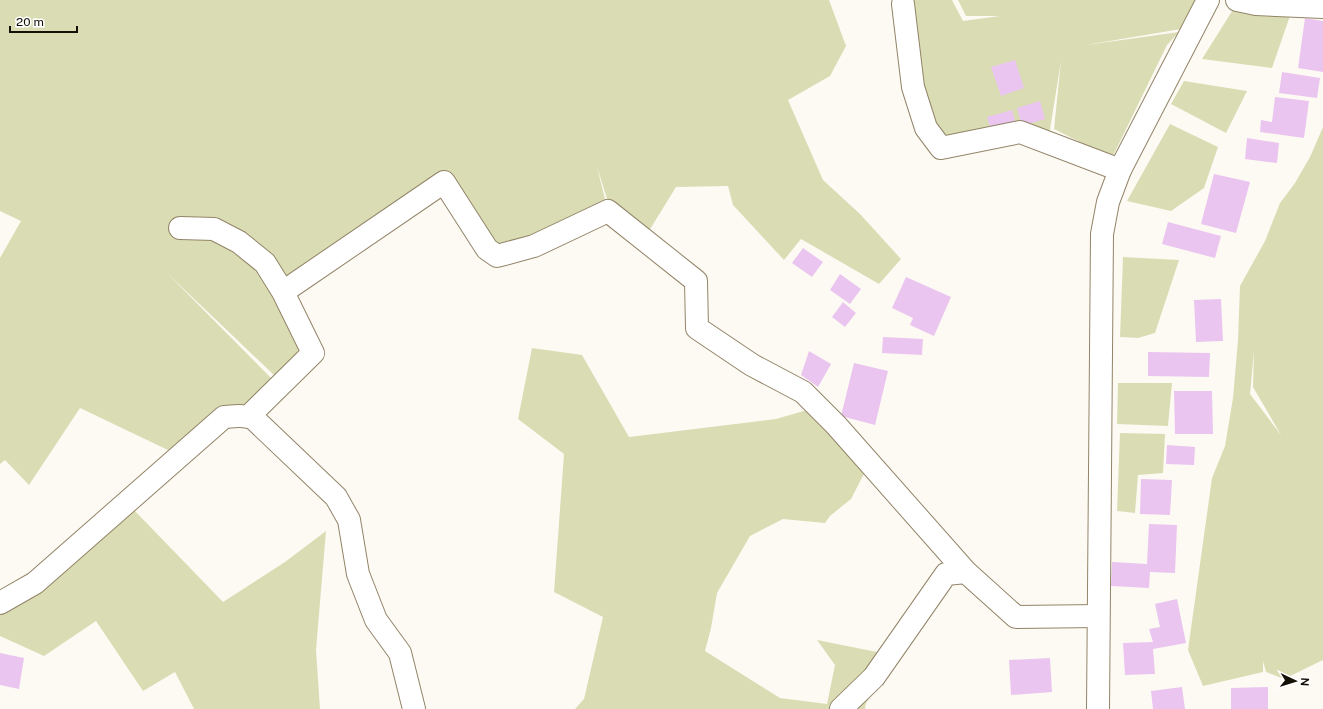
<svg xmlns="http://www.w3.org/2000/svg" width="1323" height="709" viewBox="0 0 1323 709" font-family="'Public Sans',sans-serif">
  <style>
    .green { fill: #daddb4; fill-rule: evenodd }
    .building { fill: #eac5ef }
    .lines { fill: none; stroke-linecap: round; stroke-linejoin: round }
    .street-casing { stroke: #928468; stroke-width: 24 }
    .secondary-casing { stroke: #928468; stroke-width: 24 }
    .street { stroke: #fff; stroke-width: 22 }
    .secondary { stroke: #fff; stroke-width: 22 }
  </style>
  <rect width="100%" height="100%" fill="#fdfaf4"/>
  <!-- green -->
  <path class="green" d="M 0,0 L 829,0 L 846,46 L 830,76 L 788,100 L 823,180 L 860,214 L 901,259 L 879,284 L 801,239 L 784,260 L 733,205 L 728,186 L 676,187 L 644,239 L 609,205 L 597,167 L 608,211 L 499,259 L 445,182 L 287,289 L 305,350 L 276,377 L 167,273 L 276,383 L 250,411 L 170,451 L 80,408 L 29,485 L 5,460 L 0,464 L 0,258 L 21,221 L 0,211 Z
    M 902,0 L 952,0 L 963,21 L 1000,16 L 966,16 L 958,0 L 1200,0 L 1187,28 L 1086,45 L 1179,32 L 1167,45 L 1112,158 L 1054,129 L 1061,61 L 1048,142 L 1018,136 L 941,148 L 907,66 Z
    M 1234,8 L 1292,10 L 1272,68 L 1202,59 Z
    M 1184,81 L 1247,91 L 1226,133 L 1171,104 Z
    M 1170,124 L 1218,147 L 1204,188 L 1171,211 L 1127,201 Z
    M 1323,127 L 1323,660 L 1284,679 L 1266,672 L 1263,661 L 1263,672 L 1203,686 L 1188,650 L 1212,478 L 1225,446 L 1233,398 L 1238,340 L 1240,286 L 1265,241 L 1280,203 L 1295,183 L 1310,157 ZM 1254,351 L 1253,387 L 1281,435 L 1250,394 Z
    M 1123,257 L 1179,260 L 1155,333 L 1138,338 L 1120,337 Z
    M 532,348 L 582,355 L 629,437 L 776,419 L 814,408 L 868,466 L 851,499 L 830,516 L 825,523 L 783,519 L 750,536 L 717,593 L 711,628 L 705,651 L 780,698 L 827,704 L 835,665 L 817,640 L 877,652 L 944,560 L 958,575 L 866,703 L 865,709 L 575,709 L 584,699 L 603,617 L 554,592 L 564,454 L 518,419 Z
    M 1118,383 L 1172,383 L 1168,426 L 1117,424 Z
    M 1120,433 L 1165,434 L 1163,473 L 1138,475 L 1135,513 L 1117,511 Z
    M 133,509 L 223,602 L 285,562 L 326,531 L 316,650 L 320,709 L 194,709 L 175,672 L 143,691 L 96,621 L 44,656 L 0,636 L 0,610 Z"/>
  <!-- building -->
  <path class="building" d="M 1305,18 L 1323,21 L 1323,72 L 1298,68 Z
    M 1015,60 L 1024,88 L 1001,96 L 991,67 Z
    M 1282,72 L 1320,78 L 1317,98 L 1279,93 Z
    M 1275,97 L 1309,101 L 1304,138 L 1260,132 L 1261,120 L 1272,122 Z
    M 1040,101 L 1045,119 L 1022,126 L 1017,108 Z
    M 1012,110 L 1017,128 L 993,135 L 987,117 Z
    M 1247,138 L 1279,143 L 1277,163 L 1245,159 Z
    M 1214,174 L 1250,182 L 1236,233 L 1201,224 Z
    M 1168,222 L 1221,236 L 1215,258 L 1162,244 Z
    M 803,248 L 823,262 L 812,277 L 792,263 Z
    M 840,274 L 861,289 L 850,304 L 830,290 Z
    M 906,277 L 951,297 L 934,336 L 910,325 L 913,318 L 892,308 Z
    M 1221,299 L 1223,341 L 1196,342 L 1194,300 Z
    M 843,302 L 856,313 L 845,327 L 832,317 Z
    M 883,337 L 923,339 L 922,355 L 882,353 Z
    M 809,351 L 831,364 L 818,387 L 801,375 Z
    M 1148,352 L 1210,353 L 1209,377 L 1148,376 Z
    M 854,363 L 888,371 L 875,425 L 841,416 Z
    M 1174,391 L 1212,391 L 1213,434 L 1175,434 Z
    M 1167,445 L 1195,447 L 1194,465 L 1166,464 Z
    M 1141,479 L 1172,480 L 1170,515 L 1140,514 Z
    M 1149,524 L 1177,525 L 1175,573 L 1150,572 L 1149,588 L 1111,586 L 1112,562 L 1147,564 Z
    M 1177,599 L 1186,643 L 1153,649 L 1155,674 L 1125,675 L 1123,643 L 1153,642 L 1149,629 L 1160,627 L 1155,604 Z
    M 0,653 L 24,658 L 19,689 L 0,685 Z
    M 1050,658 L 1052,692 L 1011,695 L 1009,660 Z
    M 1182,687 L 1185,709 L 1153,709 L 1151,691 Z
    M 1268,687 L 1268,709 L 1231,709 L 1231,688 Z"/>
  <g class="lines">
    <!-- street casing -->
    <g class="street-casing">
      <path id="street" d="M 1237,0 L 1256,4 L 1323,7
        M 903,4 L 913,87 L 926,128 L 941,148 L 1020,132 L 1120,170
        M 180,228 L 214,229 L 239,242 L 265,263 L 283,292 L 313,353 L 248,417
        M 283,292 L 444,182 L 487,249 L 497,256 L 534,246 L 608,211 L 696,281 L 697,328 L 752,365 L 803,392 L 836,425 L 966,572 L 1016,617 L 1098,616
        M 0,603 L 35,583 L 224,417 C 236,416 242,415 253,418 L 336,497 L 349,520 L 358,574 L 376,620 L 400,653 L 414,709
        M 841,709 L 874,677 L 946,574 L 966,572"/>
    </g>
    <!-- secondary casing -->
    <g class="secondary-casing">
      <path id="secondary" d="M 1098,709 L 1102,234 L 1108,202 L 1120,170 L 1208,0"/>
    </g>
    <!-- street -->
    <use href="#street" class="street"/>
    <!-- secondary -->
    <use href="#secondary" class="secondary"/>
  </g>
  <!-- north arrow -->
  <g transform="translate(1295 681) rotate(94)" stroke="#ffffff" stroke-width="3" paint-order="stroke">
  <path d="M0-3L7 15L0 10L-7 15Z" fill="#151006"/>
  <text y="-6" font-size="11" font-weight="bold" text-anchor="middle" fill="#151006">N</text>
  </g>
  <!-- scale -->
  <path d="M10 26v6h67v-6" fill="none" stroke="#151006" stroke-width="2"/>
  <text x="16" y="26" font-size="12" fill="#151006" stroke="#ffffff" stroke-width="3" paint-order="stroke">20 m</text>
</svg>
